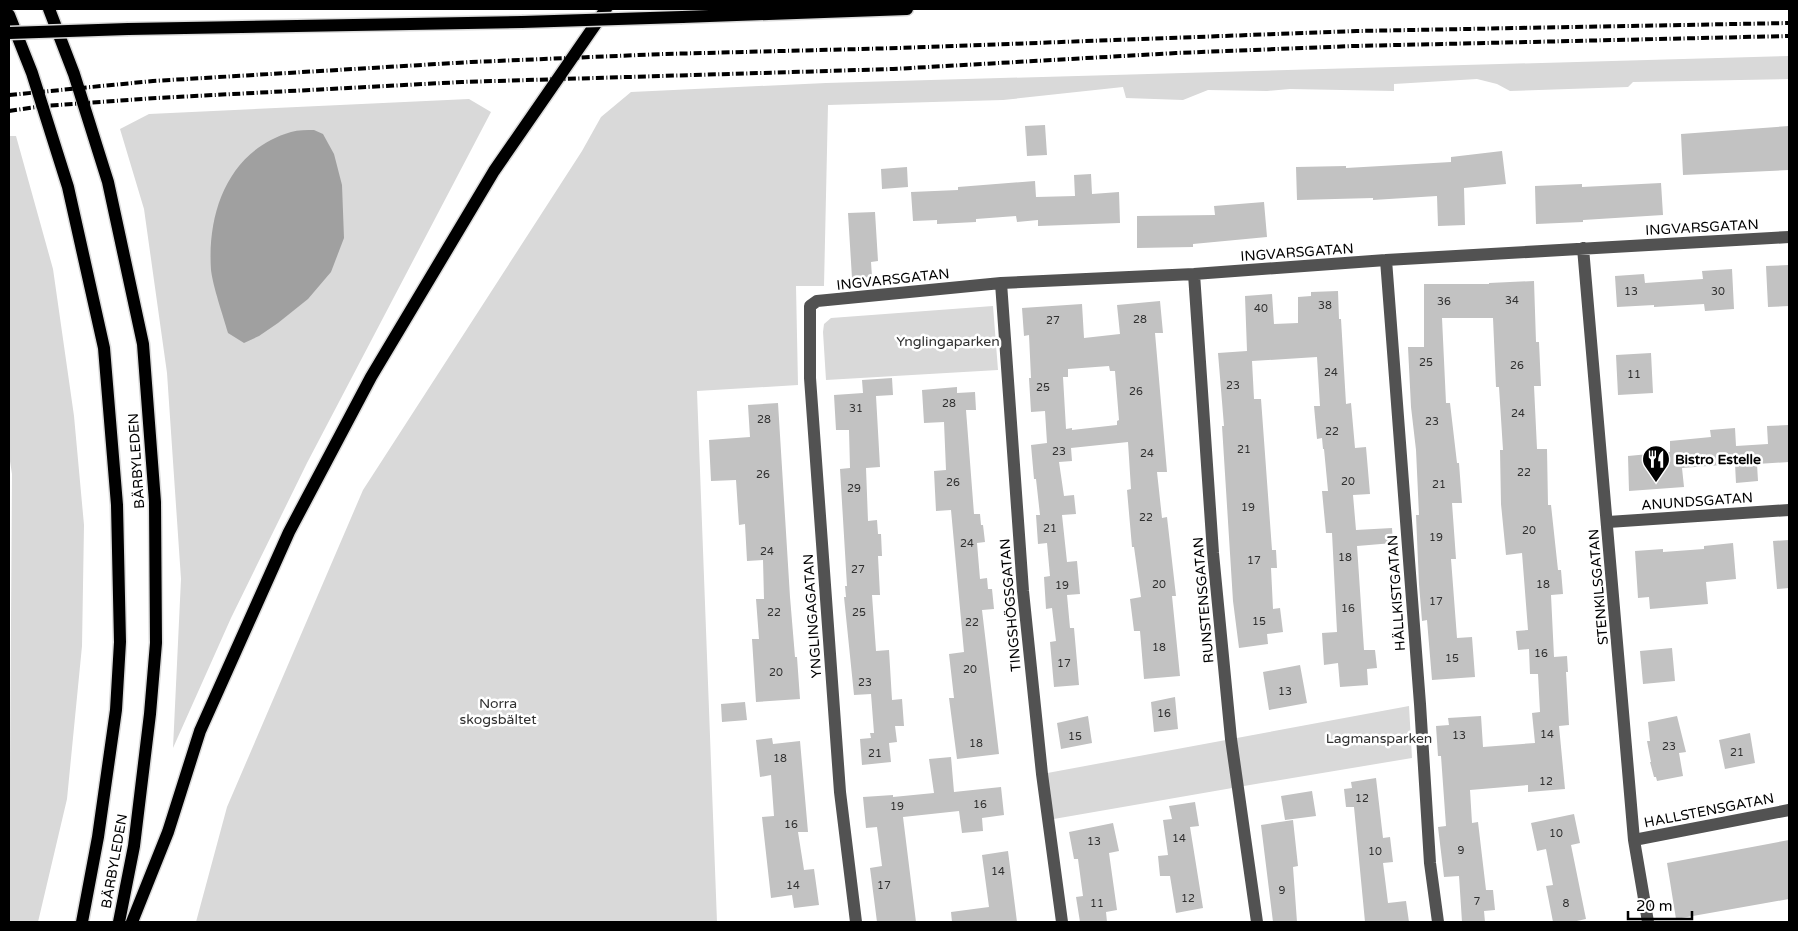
<svg xmlns="http://www.w3.org/2000/svg" width="1798" height="931" viewBox="0 0 1798 931" font-family="'Varela Round',sans-serif">
  <style>
    .green { fill: #d9d9d9 }
    .water { fill: #a0a0a0 }
    .building { fill: #c2c2c2; fill-rule: evenodd }
    .lines { fill: none; stroke-linecap: round; stroke-linejoin: round }
    .major-casing { stroke: #dbdbdb; stroke-width: 15 }
    .minor { stroke: #525252; stroke-width: 12 }
    .major { stroke: #000; stroke-width: 12 }
    .rail { stroke: #000; stroke-width: 4; stroke-dasharray: 8 2.5 1 2.5; stroke-linecap: butt }
    .major-bridge-casing { stroke: #dbdbdb; stroke-width: 15; stroke-linecap: butt }
    .major-bridge { stroke: #000; stroke-width: 12 }
    .labels { text-anchor: middle; stroke-width: 5; stroke-linejoin: round; paint-order: stroke }
    .number-label { font-size: 11px; fill: #303030 }
    .street-label { font-size: 14px; fill: #000; stroke: #fff }
    .park-label { font-size: 14px; fill: #303030; stroke: #fff }
    .poi-label { font-size: 14px; font-weight: bold; fill: #000; stroke: #fff; text-anchor: start }
  </style>
  <rect width="100%" height="100%" fill="#fff"/>
  <!-- green -->
  <path class="green" d="M 1789,56 L 1789,79 L 1633,82 L 1628,87 L 1510,91 L 1497,84 L 1477,79 L 1394,84 L 1394,91 L 1290,89 L 1267,91 L 1208,90 L 1183,100 L 1126,98 L 1123,87 L 1003,100 L 828,105 L 824,286 L 796,286 L 798,385 L 697,391 L 717,922 L 196,922 L 227,807 L 363,490 L 582,151 L 601,117 L 631,92 L 826,83 Z
    M 469,99 L 491,112 L 307,463 L 231,618 L 173,748 L 181,579 L 167,373 L 144,209 L 120,129 L 149,114 Z
    M 9,136 L 16,136 L 53,269 L 74,416 L 84,525 L 82,646 L 67,799 L 38,922 L 9,922 L 12,474 L 9,455 Z
    M 993,306 L 998,370 L 826,380 L 823,332 L 824,324 L 831,318 Z
    M 1409,706 L 1412,758 L 1238,787 L 1048,820 L 1042,774 Z"/>
  <!-- water -->
  <path class="water" d="M 314,130 L 323,134 L 334,154 L 342,185 L 344,238 L 331,272 L 308,299 L 278,323 L 259,336 L 244,343 L 228,333 C 223,315 213,287 211,270 C 207,211 229,150 291,132 C 298,130 307,130 314,130 Z"/>
  <!-- building -->
  <path class="building" d="M 1045,125 L 1047,155 L 1027,156 L 1025,126 Z
    M 1789,126 L 1789,170 L 1683,175 L 1681,134 Z
    M 1502,151 L 1506,184 L 1464,188 L 1465,225 L 1438,226 L 1437,196 L 1373,200 L 1373,198 L 1297,200 L 1296,167 L 1346,166 L 1346,168 L 1451,162 L 1451,157 Z
    M 907,167 L 908,187 L 882,189 L 881,169 Z
    M 1091,174 L 1092,194 L 1119,192 L 1120,223 L 1038,226 L 1038,220 L 1017,222 L 1016,216 L 976,219 L 976,222 L 937,224 L 937,220 L 913,221 L 911,192 L 958,190 L 958,187 L 1035,181 L 1036,197 L 1075,196 L 1074,175 Z
    M 1661,183 L 1663,215 L 1583,220 L 1583,222 L 1536,224 L 1535,186 L 1582,184 L 1582,187 Z
    M 1264,202 L 1267,237 L 1193,244 L 1193,247 L 1137,248 L 1137,216 L 1215,215 L 1214,206 Z
    M 875,212 L 878,261 L 871,262 L 872,277 L 852,278 L 848,213 Z
    M 1789,265 L 1789,306 L 1768,307 L 1766,266 Z
    M 1732,269 L 1734,309 L 1705,311 L 1704,304 L 1654,307 L 1654,305 L 1617,307 L 1615,276 L 1644,274 L 1645,283 L 1703,279 L 1702,271 Z
    M 1534,281 L 1536,342 L 1539,342 L 1541,386 L 1534,386 L 1537,449 L 1547,449 L 1548,505 L 1551,505 L 1558,570 L 1561,570 L 1563,594 L 1551,595 L 1554,657 L 1567,656 L 1568,672 L 1566,672 L 1569,725 L 1559,726 L 1565,789 L 1528,792 L 1528,785 L 1470,790 L 1472,823 L 1478,822 L 1486,890 L 1493,890 L 1495,910 L 1484,911 L 1485,922 L 1462,922 L 1459,876 L 1444,877 L 1438,827 L 1446,826 L 1441,756 L 1438,756 L 1436,726 L 1449,725 L 1448,718 L 1481,716 L 1483,747 L 1535,743 L 1532,713 L 1540,712 L 1538,674 L 1530,674 L 1529,649 L 1518,650 L 1516,631 L 1528,630 L 1522,553 L 1506,555 L 1501,504 L 1500,450 L 1503,450 L 1499,387 L 1496,387 L 1493,318 L 1442,318 L 1446,403 L 1450,403 L 1457,463 L 1459,463 L 1462,503 L 1452,503 L 1456,559 L 1451,559 L 1457,638 L 1472,637 L 1475,677 L 1432,680 L 1427,620 L 1422,621 L 1419,584 L 1416,515 L 1419,515 L 1416,450 L 1411,407 L 1408,347 L 1424,347 L 1424,284 L 1489,284 L 1489,283 Z
    M 1338,291 L 1339,319 L 1341,319 L 1346,404 L 1351,403 L 1355,448 L 1366,447 L 1370,494 L 1353,495 L 1356,530 L 1392,528 L 1393,543 L 1357,546 L 1364,650 L 1375,650 L 1377,668 L 1367,669 L 1368,685 L 1340,687 L 1338,663 L 1324,665 L 1322,633 L 1337,632 L 1332,533 L 1326,533 L 1322,491 L 1328,491 L 1324,449 L 1323,449 L 1322,438 L 1317,439 L 1314,406 L 1320,406 L 1317,357 L 1252,361 L 1254,399 L 1261,399 L 1272,550 L 1276,550 L 1277,568 L 1271,568 L 1273,609 L 1280,608 L 1283,632 L 1267,634 L 1268,644 L 1239,648 L 1233,601 L 1222,426 L 1224,426 L 1218,353 L 1247,351 L 1245,296 L 1272,294 L 1274,324 L 1298,323 L 1298,297 L 1311,296 L 1311,292 Z
    M 1160,301 L 1163,333 L 1155,333 L 1167,472 L 1157,472 L 1162,518 L 1167,517 L 1176,596 L 1172,596 L 1180,676 L 1144,679 L 1140,631 L 1134,631 L 1130,599 L 1141,597 L 1134,547 L 1132,547 L 1127,490 L 1131,489 L 1128,442 L 1071,448 L 1072,461 L 1059,462 L 1064,496 L 1074,495 L 1076,514 L 1062,515 L 1067,562 L 1077,561 L 1080,594 L 1067,595 L 1070,628 L 1074,628 L 1079,685 L 1054,687 L 1050,642 L 1056,641 L 1052,608 L 1046,609 L 1044,577 L 1050,576 L 1047,543 L 1038,544 L 1036,515 L 1040,515 L 1036,479 L 1034,479 L 1031,445 L 1047,443 L 1045,411 L 1031,412 L 1029,378 L 1031,378 L 1029,335 L 1024,336 L 1022,308 L 1082,304 L 1084,338 L 1120,334 L 1117,305 ZM 1109,366 L 1110,371 L 1115,371 L 1119,420 L 1117,421 L 1117,425 L 1072,430 L 1072,428 L 1066,429 L 1063,377 L 1068,377 L 1068,369 Z
    M 1651,353 L 1653,393 L 1618,395 L 1616,355 Z
    M 892,378 L 893,395 L 876,396 L 880,467 L 866,468 L 868,521 L 877,520 L 878,534 L 881,534 L 882,556 L 878,556 L 880,595 L 872,595 L 876,651 L 889,650 L 892,700 L 902,699 L 904,726 L 895,726 L 897,742 L 889,743 L 891,762 L 862,765 L 860,739 L 871,738 L 870,733 L 874,733 L 871,694 L 854,695 L 844,597 L 846,597 L 845,586 L 847,586 L 840,469 L 850,468 L 849,430 L 836,430 L 834,395 L 863,393 L 862,380 Z
    M 957,387 L 957,393 L 975,392 L 976,410 L 966,410 L 974,514 L 980,514 L 981,525 L 983,525 L 985,542 L 977,543 L 980,579 L 987,578 L 988,589 L 992,589 L 994,609 L 982,610 L 999,754 L 957,759 L 949,698 L 954,698 L 949,654 L 964,652 L 951,510 L 936,511 L 934,471 L 946,470 L 944,422 L 924,423 L 922,390 Z
    M 778,403 L 790,597 L 795,657 L 797,657 L 800,699 L 756,702 L 752,639 L 759,639 L 756,599 L 764,599 L 763,560 L 747,561 L 745,524 L 739,525 L 736,480 L 711,481 L 709,440 L 750,437 L 748,405 Z
    M 1789,425 L 1789,462 L 1757,464 L 1758,481 L 1736,483 L 1735,464 L 1682,468 L 1684,487 L 1629,491 L 1628,456 L 1670,452 L 1670,441 L 1711,437 L 1710,430 L 1735,428 L 1736,446 L 1768,444 L 1767,426 Z
    M 1789,540 L 1789,588 L 1777,589 L 1773,541 Z
    M 1733,543 L 1736,579 L 1706,582 L 1708,604 L 1650,609 L 1649,597 L 1638,598 L 1635,551 L 1663,549 L 1663,552 L 1704,549 L 1704,546 Z
    M 1672,648 L 1675,681 L 1643,684 L 1640,651 Z
    M 1300,665 L 1307,703 L 1269,710 L 1263,672 Z
    M 1175,697 L 1178,729 L 1154,732 L 1151,702 Z
    M 745,702 L 747,720 L 722,722 L 721,704 Z
    M 1088,716 L 1092,743 L 1061,749 L 1057,723 Z
    M 1677,716 L 1686,752 L 1679,753 L 1683,776 L 1657,781 L 1656,777 L 1654,777 L 1650,762 L 1651,762 L 1647,741 L 1650,741 L 1648,722 Z
    M 1750,733 L 1755,763 L 1725,769 L 1719,740 Z
    M 772,738 L 773,744 L 800,741 L 808,832 L 798,832 L 804,870 L 814,869 L 819,905 L 794,908 L 792,895 L 771,898 L 762,817 L 774,816 L 771,775 L 760,777 L 756,740 Z
    M 951,757 L 954,792 L 1001,787 L 1004,815 L 982,818 L 983,831 L 962,833 L 959,811 L 903,817 L 916,922 L 877,922 L 870,868 L 882,866 L 877,827 L 866,828 L 863,797 L 893,795 L 893,797 L 934,793 L 929,759 Z
    M 1376,778 L 1383,838 L 1390,837 L 1393,862 L 1383,863 L 1388,903 L 1406,901 L 1409,922 L 1365,922 L 1354,807 L 1346,807 L 1344,789 L 1352,788 L 1351,782 Z
    M 1312,791 L 1316,816 L 1285,820 L 1281,796 Z
    M 1195,802 L 1199,826 L 1190,827 L 1203,908 L 1176,913 L 1170,876 L 1160,876 L 1158,856 L 1168,855 L 1163,820 L 1172,819 L 1169,806 Z
    M 1574,814 L 1580,843 L 1571,845 L 1586,919 L 1572,922 L 1553,922 L 1546,886 L 1553,885 L 1546,849 L 1537,851 L 1531,823 Z
    M 1293,820 L 1298,866 L 1293,867 L 1297,922 L 1273,922 L 1261,825 Z
    M 1113,823 L 1119,851 L 1109,853 L 1117,910 L 1106,912 L 1107,922 L 1080,922 L 1076,897 L 1083,896 L 1078,859 L 1074,859 L 1069,832 Z
    M 1789,840 L 1789,899 L 1676,919 L 1667,863 Z
    M 1008,851 L 1017,922 L 952,922 L 951,912 L 989,907 L 982,855 Z"/>
  <g class="lines">
    <!-- major casing -->
    <g class="major-casing">
      <path id="major" d="M 49,9 L 74,74 L 108,182 L 143,344 L 155,502 L 156,643 L 150,714 L 134,846 L 119,922
        M 9,15 L 32,73 L 68,187 L 104,348 L 117,505 L 120,642 L 116,710 L 98,837 L 82,922
        M 682,17 L 907,9
        M 128,29 L 522,22
        M 132,922 L 168,832 L 200,731 L 289,532 L 371,377 L 494,171 L 606,9"/>
    </g>
    <!-- minor -->
    <path class="minor" d="M 1583,248 L 1634,840 L 1648,922
      M 1386,260 L 1420,704 L 1430,863 L 1438,922
      M 1194,274 L 1213,553 L 1231,739 L 1257,922
      M 1001,283 L 1023,591 L 1042,774 L 1062,922
      M 1608,522 L 1789,510
      M 1634,840 L 1789,810
      M 856,922 L 840,792 L 810,378 L 810,306 L 817,301 L 1001,283 L 1194,274 L 1386,260 L 1789,237"/>
    <!-- major -->
    <use href="#major" class="major"/>
    <!-- rail -->
    <path class="rail" d="M 9,95 L 153,81 L 471,62 L 664,54 L 900,48 L 1357,31 L 1789,23
      M 9,111 L 43,106 L 157,98 L 462,82 L 893,69 L 1176,53 L 1354,46 L 1789,36"/>
    <!-- major-bridge casing -->
    <g class="major-bridge-casing">
      <path id="major-bridge" d="M 522,22 L 682,17
        M 9,33 L 128,29"/>
    </g>
    <!-- major-bridge -->
    <use href="#major-bridge" class="major-bridge"/>
  </g>
  <!-- icons -->
  <defs>
    <g id="restaurant-pin" transform="scale(1.4375)"><path d="M0 17L-7.5 6A9.5 9.5 0 1 1 7.5 6Z" fill="#000" stroke="#fff"/><path d="M-5-6h1v4h1v-4h1v4h1v-4h1v5L-1.5 .5V6h-2V.5L-5-1ZM5-6V6H3V1.5H1.5Q1.5-4 5-6Z" fill="#fff"/></g>
  </defs>
  <g fill-rule="evenodd">
    <use href="#restaurant-pin" x="1656" y="459"/>
  </g>
  <g class="labels">
    <!-- number labels -->
    <g class="number-label">
      <text x="1631" y="295">13</text>
      <text x="1718" y="295">30</text>
      <text x="1512" y="304">34</text>
      <text x="1444" y="305">36</text>
      <text x="1325" y="309">38</text>
      <text x="1261" y="312">40</text>
      <text x="1140" y="323">28</text>
      <text x="1053" y="324">27</text>
      <text x="1426" y="366">25</text>
      <text x="1517" y="369">26</text>
      <text x="1331" y="376">24</text>
      <text x="1634" y="378">11</text>
      <text x="1233" y="389">23</text>
      <text x="1043" y="391">25</text>
      <text x="1136" y="395">26</text>
      <text x="949" y="407">28</text>
      <text x="856" y="412">31</text>
      <text x="1518" y="417">24</text>
      <text x="764" y="423">28</text>
      <text x="1432" y="425">23</text>
      <text x="1332" y="435">22</text>
      <text x="1244" y="453">21</text>
      <text x="1059" y="455">23</text>
      <text x="1147" y="457">24</text>
      <text x="1524" y="476">22</text>
      <text x="763" y="478">26</text>
      <text x="1348" y="485">20</text>
      <text x="953" y="486">26</text>
      <text x="1439" y="488">21</text>
      <text x="854" y="492">29</text>
      <text x="1248" y="511">19</text>
      <text x="1146" y="521">22</text>
      <text x="1050" y="532">21</text>
      <text x="1529" y="534">20</text>
      <text x="1436" y="541">19</text>
      <text x="967" y="547">24</text>
      <text x="767" y="555">24</text>
      <text x="1345" y="561">18</text>
      <text x="1254" y="564">17</text>
      <text x="858" y="573">27</text>
      <text x="1159" y="588">20</text>
      <text x="1543" y="588">18</text>
      <text x="1062" y="589">19</text>
      <text x="1436" y="605">17</text>
      <text x="1348" y="612">16</text>
      <text x="774" y="616">22</text>
      <text x="859" y="616">25</text>
      <text x="1259" y="625">15</text>
      <text x="972" y="626">22</text>
      <text x="1159" y="651">18</text>
      <text x="1541" y="657">16</text>
      <text x="1452" y="662">15</text>
      <text x="1064" y="667">17</text>
      <text x="970" y="673">20</text>
      <text x="776" y="676">20</text>
      <text x="865" y="686">23</text>
      <text x="1285" y="695">13</text>
      <text x="1164" y="717">16</text>
      <text x="1547" y="738">14</text>
      <text x="1459" y="739">13</text>
      <text x="1075" y="740">15</text>
      <text x="976" y="747">18</text>
      <text x="1669" y="750">23</text>
      <text x="1737" y="756">21</text>
      <text x="875" y="757">21</text>
      <text x="780" y="762">18</text>
      <text x="1546" y="785">12</text>
      <text x="1362" y="802">12</text>
      <text x="980" y="808">16</text>
      <text x="897" y="810">19</text>
      <text x="791" y="828">16</text>
      <text x="1556" y="837">10</text>
      <text x="1179" y="842">14</text>
      <text x="1094" y="845">13</text>
      <text x="1461" y="854">9</text>
      <text x="1375" y="855">10</text>
      <text x="998" y="875">14</text>
      <text x="793" y="889">14</text>
      <text x="884" y="889">17</text>
      <text x="1282" y="894">9</text>
      <text x="1188" y="902">12</text>
      <text x="1477" y="905">7</text>
      <text x="1097" y="907">11</text>
      <text x="1566" y="907">8</text>
    </g>
    <!-- street labels -->
    <g class="street-label">
      <text transform="translate(1702 227) rotate(-3)" y="5">INGVARSGATAN</text>
      <text transform="translate(1297 252) rotate(-4)" y="5">INGVARSGATAN</text>
      <text transform="translate(893 279) rotate(-6)" y="5">INGVARSGATAN</text>
      <text transform="translate(136 461) rotate(-94)" y="5">BÄRBYLEDEN</text>
      <text transform="translate(1697 501) rotate(-4)" y="5">ANUNDSGATAN</text>
      <text transform="translate(1598 587) rotate(-95)" y="5">STENKILSGATAN</text>
      <text transform="translate(1396 593) rotate(-94)" y="5">HÄLLKISTGATAN</text>
      <text transform="translate(1203 600) rotate(-95)" y="5">RUNSTENSGATAN</text>
      <text transform="translate(1010 605) rotate(-95)" y="5">TINGSHÖGSGATAN</text>
      <text transform="translate(812 616) rotate(-94)" y="5">YNGLINGAGATAN</text>
      <text transform="translate(1709 810) rotate(-11)" y="5">HALLSTENSGATAN</text>
      <text transform="translate(114 861) rotate(-80)" y="5">BÄRBYLEDEN</text>
    </g>
    <!-- park labels -->
    <g class="park-label">
      <text x="948" y="346">Ynglingaparken</text>
      <text x="498" y="708">Norra<tspan x="498" dy="16">skogsbältet</tspan></text>
      <text x="1379" y="743">Lagmansparken</text>
    </g>
    <!-- poi labels -->
    <g class="poi-label">
      <text x="1675" y="464">Bistro Estelle</text>
    </g>
  </g>
  <!-- border -->
  <rect width="1798" height="931" fill="none" stroke="#000000" stroke-width="20"/>
  <!-- scale -->
  <path d="M1628 911v8h64v-8" fill="none" stroke="#000000" stroke-width="2.5"/>
  <text x="1636" y="911" font-size="15" fill="#000000" stroke="#ffffff" stroke-width="4" paint-order="stroke">20 m</text>
</svg>
